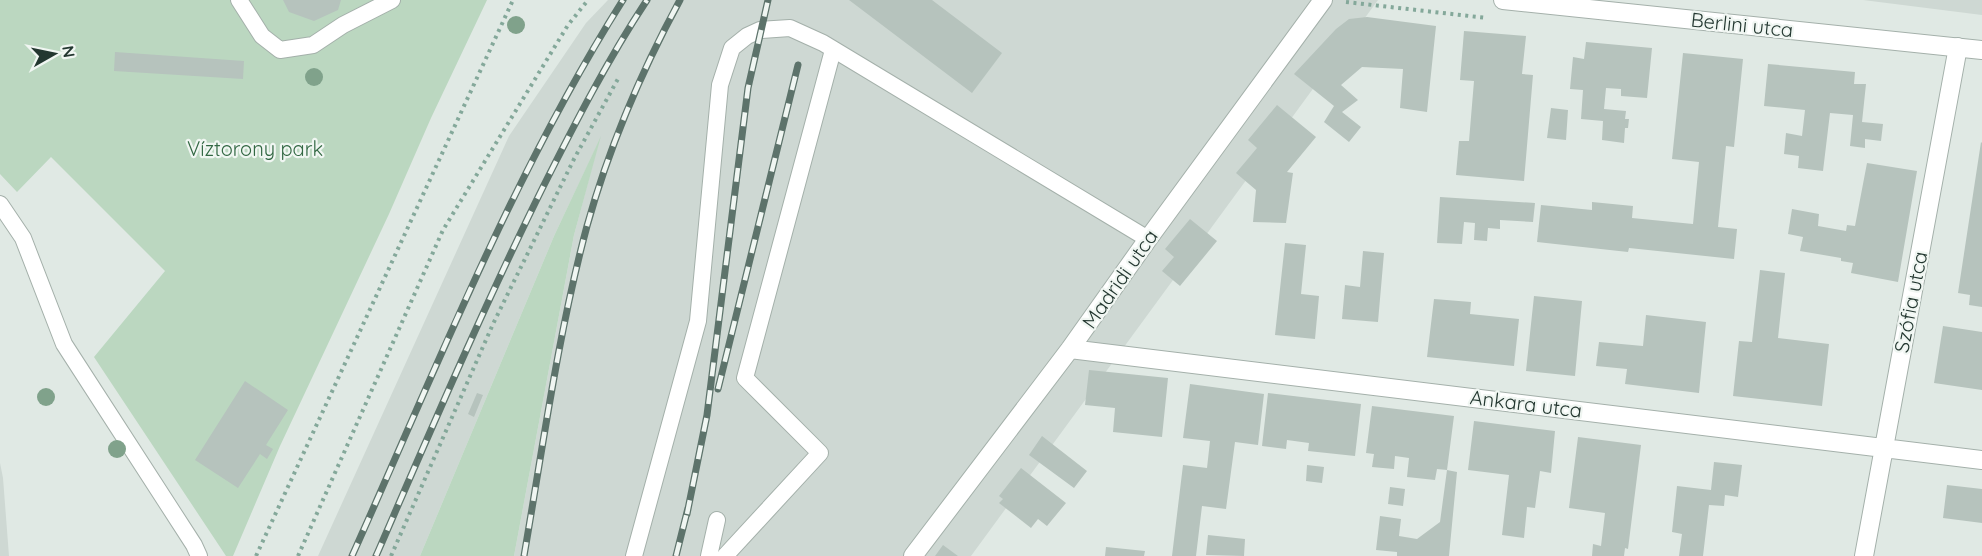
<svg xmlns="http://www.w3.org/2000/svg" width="1982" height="556" viewBox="0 0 1982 556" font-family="Quicksand,sans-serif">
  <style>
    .built { fill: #ced8d3 }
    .green { fill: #bbd7c0 }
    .building { fill: #b6c3bd }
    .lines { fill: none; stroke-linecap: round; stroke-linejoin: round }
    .service-casing { stroke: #a4b0aa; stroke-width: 18 }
    .minor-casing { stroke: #a4b0aa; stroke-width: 20 }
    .tertiary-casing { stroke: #a4b0aa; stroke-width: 20 }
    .path { stroke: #84a89a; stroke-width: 4; stroke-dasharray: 3 4.5; stroke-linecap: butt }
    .service { stroke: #fff; stroke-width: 16 }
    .minor { stroke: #fff; stroke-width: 18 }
    .tertiary { stroke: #fff; stroke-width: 18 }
    .rail-casing { stroke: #5d736b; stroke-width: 7 }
    .rail { stroke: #f0f6f2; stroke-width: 4.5; stroke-dasharray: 14; stroke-linecap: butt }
    .tree { fill: #80a28b }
    .labels { text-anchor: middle; stroke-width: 4.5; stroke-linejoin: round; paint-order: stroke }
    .street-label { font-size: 20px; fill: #233730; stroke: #f0f6f2 }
    .park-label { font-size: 20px; fill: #326843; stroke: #f0f6f2 }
  </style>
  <rect width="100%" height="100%" fill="#e0e9e4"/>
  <!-- built -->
  <path class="built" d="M 608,0 L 1378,0 L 971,556 L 514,556 L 574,235 L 599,141 L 554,236 L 420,556 L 318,556 L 509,136 L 586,23 Z
    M 1863,0 L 1982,0 L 1982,15 Z
    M 0,463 L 3,478 L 9,556 L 0,556 Z"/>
  <!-- green -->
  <path class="green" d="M 0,0 L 487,0 L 431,118 L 389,214 L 280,446 L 233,556 L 226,556 L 94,357 L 165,271 L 51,157 L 17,192 L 0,174 Z
    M 601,136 L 574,235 L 514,556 L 420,556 L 554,236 Z"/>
  <!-- building -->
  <path class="building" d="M 283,0 L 341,0 L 338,10 L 314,21 L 289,12 Z
    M 849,0 L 932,0 L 1002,53 L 972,93 Z
    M 1367,17 L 1436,26 L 1427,112 L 1400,108 L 1403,69 L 1362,67 L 1341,85 L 1358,100 L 1342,112 L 1361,127 L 1349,142 L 1324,122 L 1334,106 L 1294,74 L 1336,29 L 1349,19 Z
    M 1464,31 L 1526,36 L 1522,74 L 1533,75 L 1524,181 L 1456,175 L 1459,141 L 1469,141 L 1474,81 L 1460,80 Z
    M 1586,42 L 1652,48 L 1647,98 L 1621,96 L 1621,89 L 1606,88 L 1604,109 L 1626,111 L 1625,119 L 1629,119 L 1628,128 L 1625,128 L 1624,143 L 1602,140 L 1603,121 L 1581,119 L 1583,90 L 1570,89 L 1573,57 L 1584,59 Z
    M 115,52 L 244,61 L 243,79 L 114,71 Z
    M 1683,53 L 1743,59 L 1734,147 L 1726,146 L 1718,227 L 1737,229 L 1734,259 L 1629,248 L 1628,252 L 1537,242 L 1541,205 L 1592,210 L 1592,202 L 1633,206 L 1632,218 L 1693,224 L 1699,162 L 1672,159 Z
    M 1768,64 L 1855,72 L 1854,84 L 1866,84 L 1862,122 L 1883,124 L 1881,141 L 1865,139 L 1865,148 L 1850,146 L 1853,115 L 1830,113 L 1823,171 L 1798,168 L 1799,156 L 1784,154 L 1786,133 L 1802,136 L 1805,110 L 1764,106 Z
    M 1277,105 L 1316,137 L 1287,172 L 1293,173 L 1286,223 L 1253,222 L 1256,190 L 1236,173 L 1257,148 L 1248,140 Z
    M 1551,108 L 1568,110 L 1566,140 L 1547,138 Z
    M 1981,142 L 1982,143 L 1982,307 L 1969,305 L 1970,295 L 1958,293 Z
    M 1867,163 L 1917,171 L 1898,282 L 1851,273 L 1853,263 L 1841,261 L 1841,258 L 1800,251 L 1803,237 L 1788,234 L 1792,209 L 1819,214 L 1818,226 L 1846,231 L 1847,225 L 1855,226 Z
    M 1440,197 L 1535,203 L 1533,222 L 1500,220 L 1500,229 L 1488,228 L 1487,241 L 1474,240 L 1475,223 L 1464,222 L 1462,244 L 1437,243 Z
    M 1190,219 L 1217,241 L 1180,286 L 1162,271 L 1174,257 L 1165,249 Z
    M 1285,243 L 1306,245 L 1301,294 L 1319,296 L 1315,339 L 1275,335 Z
    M 1363,251 L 1384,253 L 1378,322 L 1342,319 L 1345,285 L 1360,287 Z
    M 1760,270 L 1785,273 L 1778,338 L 1829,344 L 1822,406 L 1733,396 L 1739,341 L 1752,342 Z
    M 1534,296 L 1582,301 L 1575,376 L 1526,371 Z
    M 1434,299 L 1471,302 L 1470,314 L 1519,319 L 1514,366 L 1427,357 Z
    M 1646,315 L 1706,322 L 1699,393 L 1625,384 L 1627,369 L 1596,366 L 1599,342 L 1643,346 Z
    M 1943,326 L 1982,332 L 1982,390 L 1934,383 Z
    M 1089,370 L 1168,378 L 1162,437 L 1113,432 L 1115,408 L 1085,405 Z
    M 245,381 L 288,410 L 266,445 L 273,449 L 267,459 L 260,454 L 238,488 L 195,460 Z
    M 1190,384 L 1264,394 L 1258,445 L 1235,442 L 1226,509 L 1202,506 L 1196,556 L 1172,556 L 1183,465 L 1207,468 L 1210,441 L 1183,438 Z
    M 477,393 L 483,395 L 474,417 L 468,414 Z
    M 1268,393 L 1361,404 L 1355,456 L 1308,451 L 1309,443 L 1287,440 L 1286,449 L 1262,446 Z
    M 1372,406 L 1454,416 L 1447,470 L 1457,472 L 1449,556 L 1397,556 L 1397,552 L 1376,550 L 1380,516 L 1401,519 L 1399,536 L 1417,539 L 1440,522 L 1447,470 L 1437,469 L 1435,480 L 1407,477 L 1409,458 L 1395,456 L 1394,469 L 1372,467 L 1374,454 L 1366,453 Z
    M 1474,421 L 1555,431 L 1551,473 L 1540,471 L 1535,508 L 1527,507 L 1524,538 L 1502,535 L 1509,475 L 1468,470 Z
    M 1042,436 L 1087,471 L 1074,488 L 1029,455 Z
    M 1578,437 L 1641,445 L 1628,549 L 1625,548 L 1624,556 L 1592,556 L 1593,544 L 1601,546 L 1605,513 L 1569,508 Z
    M 1714,462 L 1742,465 L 1738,497 L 1725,495 L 1724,506 L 1709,505 L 1703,556 L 1679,556 L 1682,534 L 1672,532 L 1677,486 L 1711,490 Z
    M 1307,465 L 1324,467 L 1322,483 L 1306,481 Z
    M 1021,468 L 1066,503 L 1047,526 L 1038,519 L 1031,528 L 999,503 L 1003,499 L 999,496 Z
    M 1947,485 L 1982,489 L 1982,523 L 1943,518 Z
    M 1390,487 L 1405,489 L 1403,506 L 1388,504 Z
    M 1208,535 L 1245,539 L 1244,556 L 1206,555 Z
    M 943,545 L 958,556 L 935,556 Z
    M 1106,547 L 1145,551 L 1144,556 L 1105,556 Z"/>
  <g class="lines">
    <!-- service casing -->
    <g class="service-casing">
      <path id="service" d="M 239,0 L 262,36 L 280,50 L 313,45 L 343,25 L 392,0
        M 0,204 L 23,238 L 64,344 L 194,545 L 199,556
        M 634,556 L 698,321 L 720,85 L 732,48 L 747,36 L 760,30 L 790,28 L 823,43 L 1148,239
        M 709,556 L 717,520
        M 725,556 L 820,453 L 745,378 L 833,50"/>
    </g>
    <!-- minor casing -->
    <g class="minor-casing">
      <path id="minor" d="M 1070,349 L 1982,460
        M 913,556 L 1070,349 L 1148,239 L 1323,0
        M 1864,556 L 1958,47"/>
    </g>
    <!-- tertiary casing -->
    <g class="tertiary-casing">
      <path id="tertiary" d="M 1503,0 L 1982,50"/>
    </g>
    <!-- path -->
    <path class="path" d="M 1346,2 L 1487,18
      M 256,556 L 513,0
      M 298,556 L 443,230 L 568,25 L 588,0
      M 391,556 L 493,324 L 574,159 L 619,77"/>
    <!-- service -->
    <use href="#service" class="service"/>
    <!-- minor -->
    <use href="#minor" class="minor"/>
    <!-- tertiary -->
    <use href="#tertiary" class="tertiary"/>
    <!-- rail casing -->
    <g class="rail-casing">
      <path id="rail" d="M 718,389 L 798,65
        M 687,514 L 707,415 L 748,88 L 768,0
        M 352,556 C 436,369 513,174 623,0
        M 376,556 C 430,432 483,308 543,187 C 575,123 608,59 647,0
        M 524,556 C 543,446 558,334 587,226 C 609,147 641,72 680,0
        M 676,556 L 688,508"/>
    </g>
    <!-- rail -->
    <use href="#rail" class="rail"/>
  </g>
  <!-- trees -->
  <g class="tree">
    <circle cx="516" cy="25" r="9"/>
    <circle cx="314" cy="77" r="9"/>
    <circle cx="46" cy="397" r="9"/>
    <circle cx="117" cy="449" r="9"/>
  </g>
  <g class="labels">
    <!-- street labels -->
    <g class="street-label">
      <text transform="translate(1742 25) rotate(6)" y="7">Berlini utca</text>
      <text transform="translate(1120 279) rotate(-55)" y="7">Madridi utca</text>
      <text transform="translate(1911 302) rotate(-79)" y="7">Szófia utca</text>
      <text transform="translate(1526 404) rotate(7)" y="7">Ankara utca</text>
    </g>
    <!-- park labels -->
    <g class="park-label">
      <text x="255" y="156">Víztorony park</text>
    </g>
  </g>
  <!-- north arrow -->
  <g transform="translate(54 54) rotate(81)" stroke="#f0f6f2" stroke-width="4.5" paint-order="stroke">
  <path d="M0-4.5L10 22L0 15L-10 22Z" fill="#233730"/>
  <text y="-9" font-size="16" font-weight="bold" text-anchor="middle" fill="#233730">N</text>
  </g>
</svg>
